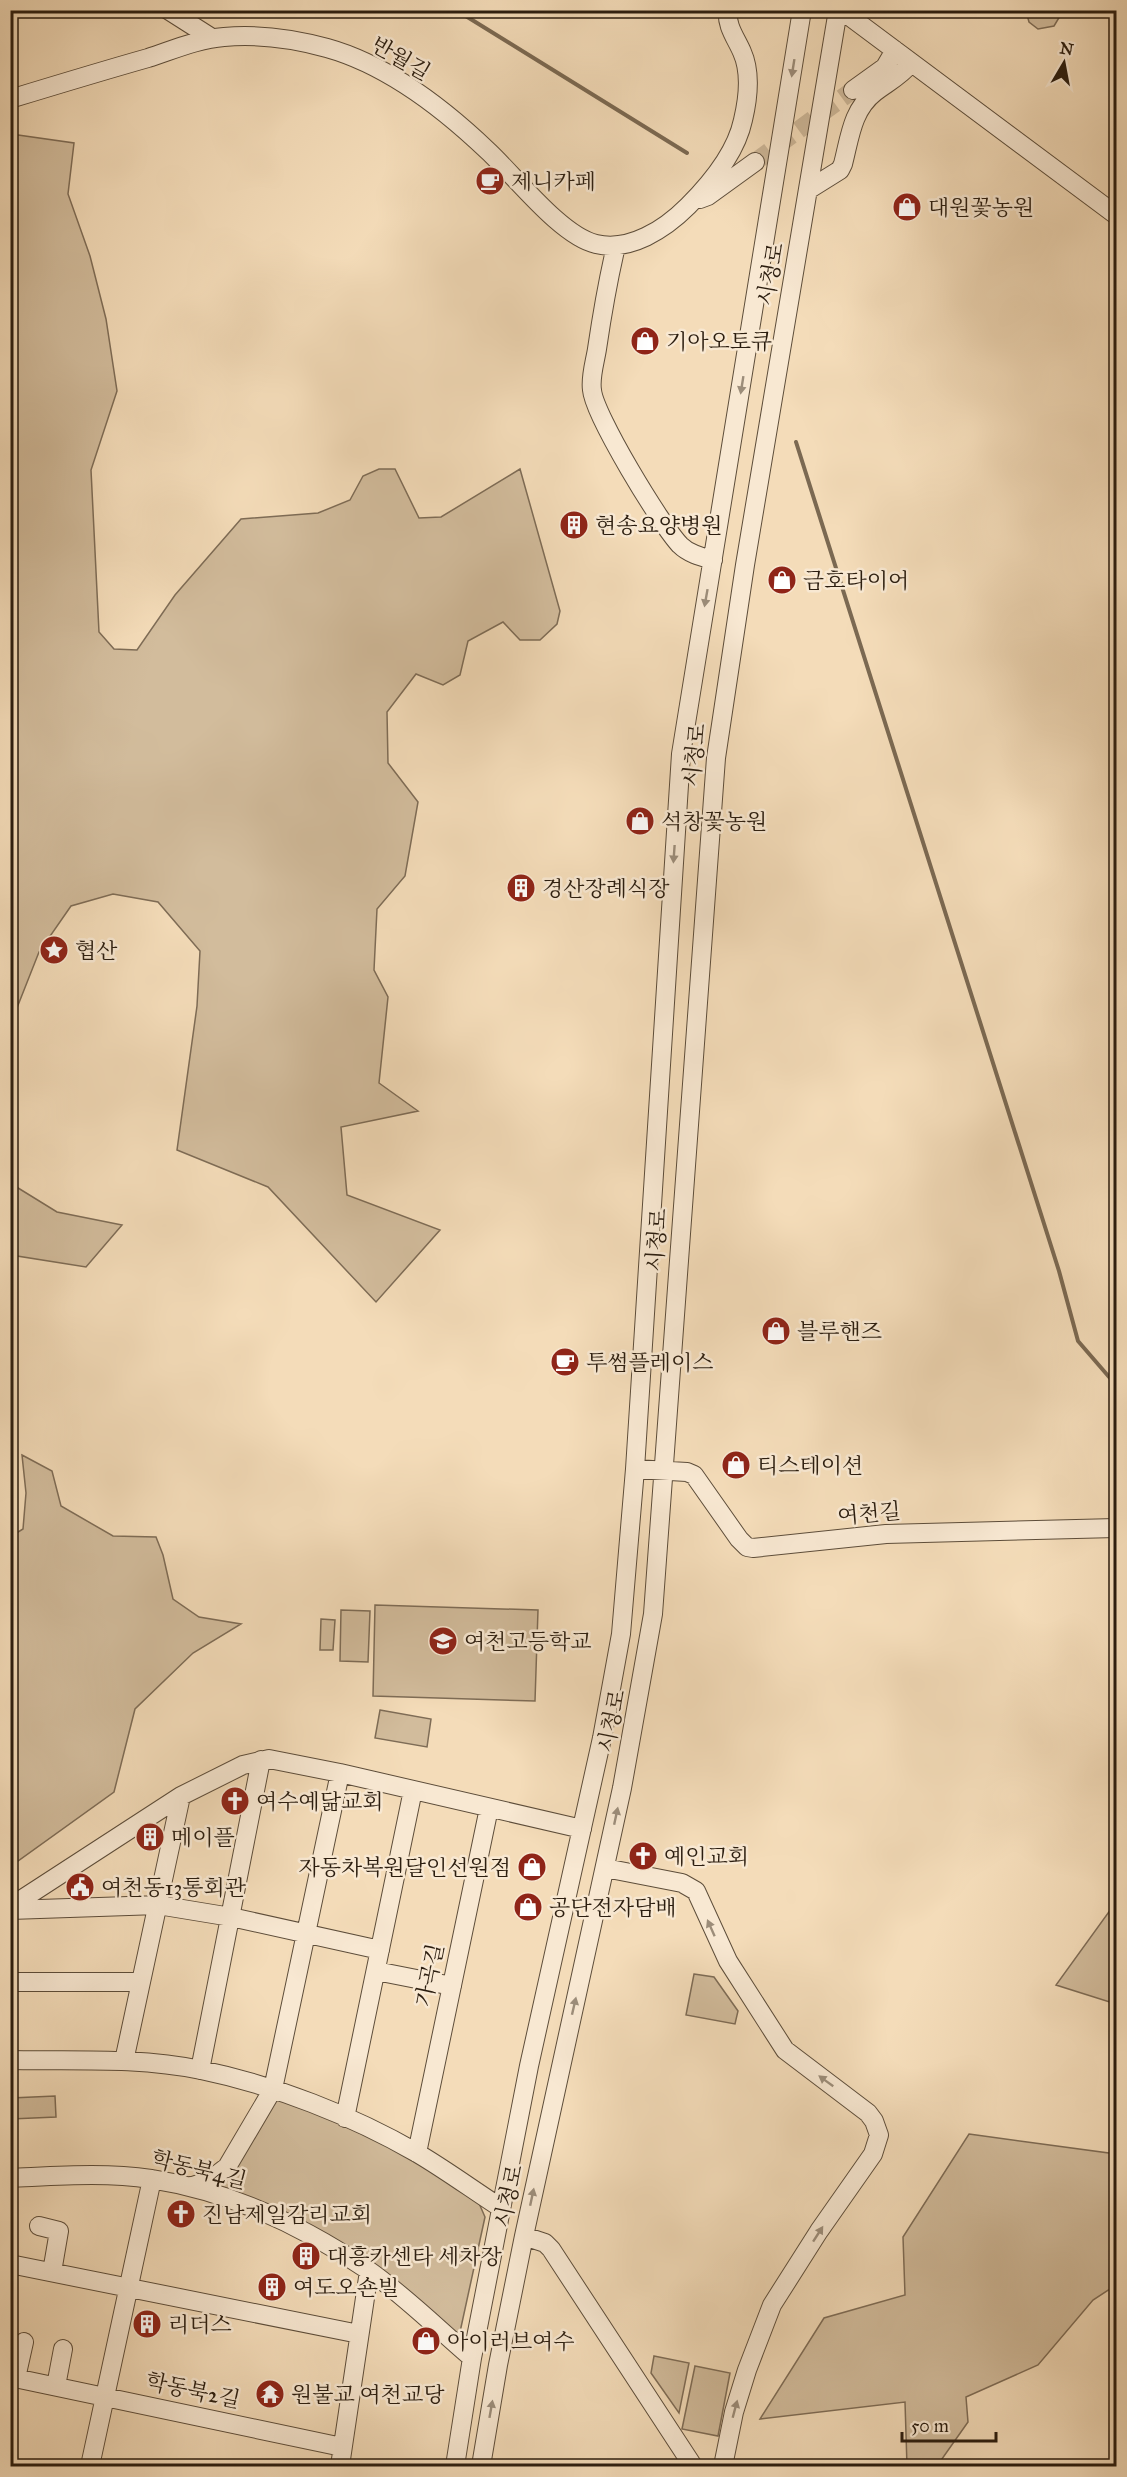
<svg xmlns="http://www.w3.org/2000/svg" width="1127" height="2477" viewBox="0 0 1127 2477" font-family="'IM FELL Great Primer','Noto Serif KR',serif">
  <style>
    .green { fill: #d2bc9c; stroke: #7e6c56; stroke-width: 1.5 }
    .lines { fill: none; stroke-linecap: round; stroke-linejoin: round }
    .stream { stroke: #7b6952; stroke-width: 4 }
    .minor-tunnel { stroke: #ccb697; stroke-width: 18; stroke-dasharray: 18 9; stroke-linecap: butt }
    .minor-casing { stroke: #5d4d3a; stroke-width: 20 }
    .minor { stroke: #f8e8d2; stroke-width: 18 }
    .oneway { fill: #9c8d7a }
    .labels { text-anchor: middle; stroke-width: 5; stroke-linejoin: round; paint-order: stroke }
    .street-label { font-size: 22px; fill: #2b1d0f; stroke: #f8e8d2 }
    .poi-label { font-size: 22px; fill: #2b1d0f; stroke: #f8e8d2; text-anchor: start }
  </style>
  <rect width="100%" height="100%" fill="#f4dcb9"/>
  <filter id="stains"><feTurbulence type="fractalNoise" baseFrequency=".00333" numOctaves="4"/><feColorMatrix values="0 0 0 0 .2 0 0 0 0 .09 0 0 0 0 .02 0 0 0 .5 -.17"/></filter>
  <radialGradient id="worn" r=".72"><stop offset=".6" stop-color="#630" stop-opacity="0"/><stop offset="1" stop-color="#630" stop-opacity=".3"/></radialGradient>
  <!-- green -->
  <path class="green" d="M 1026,11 L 1060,11 L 1060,16 L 1054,26 L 1038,29 L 1029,22 Z
    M 11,134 L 74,143 L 68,194 L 90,256 L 106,319 L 117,391 L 91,470 L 99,632 L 114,649 L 137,650 L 175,595 L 241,519 L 318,513 L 350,500 L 363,476 L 379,469 L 395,469 L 419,518 L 441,517 L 520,469 L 560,611 L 557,624 L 540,640 L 520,640 L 503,622 L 468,641 L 460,675 L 443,685 L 416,674 L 387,712 L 388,763 L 418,802 L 405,876 L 377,909 L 374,970 L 388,997 L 379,1083 L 418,1111 L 341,1127 L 347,1195 L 440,1230 L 376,1302 L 268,1187 L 177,1150 L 197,1006 L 200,951 L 158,902 L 113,894 L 71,906 L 39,952 L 11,1023 Z
    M 10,1183 L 57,1212 L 122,1225 L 86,1267 L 11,1255 Z
    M 22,1455 L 52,1471 L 61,1506 L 113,1536 L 156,1537 L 163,1555 L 173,1599 L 199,1617 L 241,1624 L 193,1653 L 135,1709 L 114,1792 L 11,1866 L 10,1537 L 23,1529 L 26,1493 Z
    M 375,1605 L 538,1610 L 535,1701 L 373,1696 Z
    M 341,1610 L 370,1611 L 368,1662 L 340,1661 Z
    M 321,1619 L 335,1620 L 333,1650 L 320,1650 Z
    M 380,1710 L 431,1719 L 427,1747 L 375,1738 Z
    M 1116,1902 L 1116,2004 L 1056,1985 Z
    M 694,1974 L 714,1977 L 738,2011 L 735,2024 L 686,2015 Z
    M 55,2096 L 56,2117 L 11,2119 L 11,2098 Z
    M 275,2097 L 329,2118 L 398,2151 L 478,2201 L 485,2217 L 460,2332 L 454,2333 L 432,2317 L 221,2190 L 213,2183 Z
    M 969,2134 L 1116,2154 L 1116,2285 L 1093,2300 L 1038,2365 L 966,2397 L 968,2422 L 937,2466 L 907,2466 L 905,2402 L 760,2419 L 824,2318 L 905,2295 L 903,2237 Z
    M 654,2356 L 689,2363 L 679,2413 L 651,2373 Z
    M 695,2366 L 730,2373 L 718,2436 L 682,2429 Z"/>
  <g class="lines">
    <!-- stream -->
    <path class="stream" d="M 456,10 L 687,153
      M 796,442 L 1059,1271 L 1078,1341 L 1116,1385"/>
    <!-- minor-tunnel -->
    <path class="minor-tunnel" d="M 755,162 L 853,90"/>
    <!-- minor casing -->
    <g class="minor-casing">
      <path id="minor" d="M 168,10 L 212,38
        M 841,10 L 1116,215
        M 853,90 L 885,67 L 895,50
        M 10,99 C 56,85 102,71 148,58 C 173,50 198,39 224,37 C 258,34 294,39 327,48 C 388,65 443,108 488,151 C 515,176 561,236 596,244 C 630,252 665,229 688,206 C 711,183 736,153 743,120 C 748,99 751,72 742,52 C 736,38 726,26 728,10
        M 808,190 L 840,170 L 843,164 C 850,137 852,110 875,92 C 888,82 901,76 911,63
        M 700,199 L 708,196 L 755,162
        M 616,246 C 608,280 602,315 597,349 C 595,362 590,377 592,390 C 594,415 661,525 680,545 C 689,554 702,557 713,560
        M 635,1469 L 687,1472 L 694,1475 L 739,1539 L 747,1547 L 753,1548 L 886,1534 L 1116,1528
        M 605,1868 L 682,1883 L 696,1891 L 728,1961 L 785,2050 L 868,2113 L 874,2121 L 879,2135 L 873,2154 L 819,2231 L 772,2305 L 747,2370 L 734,2412 L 723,2466
        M 10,1907 L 181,1796 L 243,1765 L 269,1759 L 340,1773 L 582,1829
        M 10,1910 L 158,1905 L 231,1917 L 380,1950
        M 376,1971 L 452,1986
        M 10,1982 L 140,1982
        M 10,2060 C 74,2061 139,2057 201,2070 C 274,2085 353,2116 417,2153 C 446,2170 473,2190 501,2208
        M 124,2061 L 181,1796
        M 200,2070 L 261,1760
        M 345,2118 L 413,1790
        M 417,2153 L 489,1808
        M 10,2178 C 57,2176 105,2172 151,2179 C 230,2191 303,2226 368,2270 C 405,2296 438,2329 472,2358
        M 190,2187 L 210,2180 L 227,2167 L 273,2089 L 340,1773
        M 39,2226 L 59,2231 L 52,2272
        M 524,2236 L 545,2243 L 551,2249 L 693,2466
        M 10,2264 L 359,2334
        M 10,2377 L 342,2447
        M 16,2378 L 24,2342
        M 56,2386 L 63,2349
        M 90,2466 L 152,2179
        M 340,2466 L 369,2271
        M 455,2466 L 472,2358 L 529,2066 L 602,1738 L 621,1634 L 635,1469 L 681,754 L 802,10
        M 481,2466 L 498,2365 L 524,2236 L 622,1788 L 653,1614 L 716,758 L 745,565 L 838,10"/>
    </g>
    <!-- minor -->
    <use href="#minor" class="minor"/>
  </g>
  <!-- one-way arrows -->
  <defs><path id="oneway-solid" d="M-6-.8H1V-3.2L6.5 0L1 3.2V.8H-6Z" transform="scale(1.5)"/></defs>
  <g class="oneway">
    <use href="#oneway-solid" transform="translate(793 68) rotate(99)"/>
    <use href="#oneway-solid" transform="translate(742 385) rotate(99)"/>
    <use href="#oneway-solid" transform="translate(706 598) rotate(100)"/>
    <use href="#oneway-solid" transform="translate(674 854) rotate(94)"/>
    <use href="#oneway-solid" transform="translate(616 1816) rotate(-78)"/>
    <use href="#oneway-solid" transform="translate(711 1928) rotate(-114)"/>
    <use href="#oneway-solid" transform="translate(574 2006) rotate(-77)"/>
    <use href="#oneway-solid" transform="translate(826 2081) rotate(-144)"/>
    <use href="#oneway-solid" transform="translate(532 2197) rotate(-78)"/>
    <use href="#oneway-solid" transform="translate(818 2234) rotate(-57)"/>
    <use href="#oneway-solid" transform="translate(491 2409) rotate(-80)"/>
    <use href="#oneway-solid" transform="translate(735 2409) rotate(-75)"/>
  </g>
  <!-- icons -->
  <defs>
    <g id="cafe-disc" transform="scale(1.5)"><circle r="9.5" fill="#8f2418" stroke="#f8e8d2"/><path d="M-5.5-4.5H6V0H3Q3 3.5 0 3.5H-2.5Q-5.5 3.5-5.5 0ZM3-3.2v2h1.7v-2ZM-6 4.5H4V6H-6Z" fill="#fff"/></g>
    <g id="shop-disc" transform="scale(1.5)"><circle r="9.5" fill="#8f2418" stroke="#f8e8d2"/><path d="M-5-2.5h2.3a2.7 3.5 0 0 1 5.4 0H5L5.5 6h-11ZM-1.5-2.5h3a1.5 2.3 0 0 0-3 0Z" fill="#fff"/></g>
    <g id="building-disc" transform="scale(1.5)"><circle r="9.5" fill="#8f2418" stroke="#f8e8d2"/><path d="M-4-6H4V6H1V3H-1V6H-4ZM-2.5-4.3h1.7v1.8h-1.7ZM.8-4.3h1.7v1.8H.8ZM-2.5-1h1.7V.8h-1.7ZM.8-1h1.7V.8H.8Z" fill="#fff"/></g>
    <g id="sight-disc" transform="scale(1.5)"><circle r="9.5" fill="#8f2418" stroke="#f8e8d2"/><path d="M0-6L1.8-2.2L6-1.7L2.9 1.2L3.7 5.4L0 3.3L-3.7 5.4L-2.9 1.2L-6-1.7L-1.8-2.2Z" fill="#fff"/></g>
    <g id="school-disc" transform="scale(1.5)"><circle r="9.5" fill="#8f2418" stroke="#f8e8d2"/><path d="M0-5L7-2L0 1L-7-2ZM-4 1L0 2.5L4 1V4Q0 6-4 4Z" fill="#fff"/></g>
    <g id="church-disc" transform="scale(1.5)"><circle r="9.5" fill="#8f2418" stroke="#f8e8d2"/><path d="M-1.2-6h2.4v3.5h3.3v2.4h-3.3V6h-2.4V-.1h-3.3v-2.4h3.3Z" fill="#fff"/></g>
    <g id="civic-disc" transform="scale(1.5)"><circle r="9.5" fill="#8f2418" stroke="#f8e8d2"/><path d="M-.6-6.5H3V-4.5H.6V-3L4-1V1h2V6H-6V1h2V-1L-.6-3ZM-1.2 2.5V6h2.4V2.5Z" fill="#fff"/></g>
    <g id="temple-disc" transform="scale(1.5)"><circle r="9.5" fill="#8f2418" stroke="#f8e8d2"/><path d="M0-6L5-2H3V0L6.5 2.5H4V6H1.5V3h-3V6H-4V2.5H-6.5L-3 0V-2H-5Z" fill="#fff"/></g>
  </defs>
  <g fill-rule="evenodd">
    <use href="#cafe-disc" x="490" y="181"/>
    <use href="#shop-disc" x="907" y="207"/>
    <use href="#shop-disc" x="645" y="341"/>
    <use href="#building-disc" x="574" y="525"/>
    <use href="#shop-disc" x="782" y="580"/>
    <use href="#shop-disc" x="640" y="821"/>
    <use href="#building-disc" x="521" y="888"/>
    <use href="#sight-disc" x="54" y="950"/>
    <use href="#shop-disc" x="776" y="1331"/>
    <use href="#cafe-disc" x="565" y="1362"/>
    <use href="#shop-disc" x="736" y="1465"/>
    <use href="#school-disc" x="443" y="1641"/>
    <use href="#church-disc" x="235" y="1801"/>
    <use href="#building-disc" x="150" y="1837"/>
    <use href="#church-disc" x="643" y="1856"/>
    <use href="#shop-disc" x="532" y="1867"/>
    <use href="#civic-disc" x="80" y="1887"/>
    <use href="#shop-disc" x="528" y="1907"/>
    <use href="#church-disc" x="181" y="2214"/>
    <use href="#building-disc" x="306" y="2256"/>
    <use href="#building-disc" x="272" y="2287"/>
    <use href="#building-disc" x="147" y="2324"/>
    <use href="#shop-disc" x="426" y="2341"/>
    <use href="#temple-disc" x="270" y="2394"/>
  </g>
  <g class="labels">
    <!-- street labels -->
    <g class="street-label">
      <text transform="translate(401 58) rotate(30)" y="8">반월길</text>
      <text transform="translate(770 274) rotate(-80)" y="8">시청로</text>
      <text transform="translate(694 755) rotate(-84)" y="8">시청로</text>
      <text transform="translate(656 1240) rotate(-86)" y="8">시청로</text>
      <text transform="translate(869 1513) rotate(-5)" y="8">여천길</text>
      <text transform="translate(611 1721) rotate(-79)" y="8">시청로</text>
      <text transform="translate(429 1975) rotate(-78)" y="8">가곡길</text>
      <text transform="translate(199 2169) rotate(14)" y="8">학동북4길</text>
      <text transform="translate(508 2196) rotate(-78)" y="8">시청로</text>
      <text transform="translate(193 2390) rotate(12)" y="8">학동북2길</text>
    </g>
    <!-- poi labels -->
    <g class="poi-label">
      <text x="511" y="189">제니카페</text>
      <text x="928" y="215">대원꽃농원</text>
      <text x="666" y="349">기아오토큐</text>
      <text x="595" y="533">현송요양병원</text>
      <text x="803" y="588">금호타이어</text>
      <text x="661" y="829">석창꽃농원</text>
      <text x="542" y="896">경산장례식장</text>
      <text x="75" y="958">협산</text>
      <text x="797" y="1339">블루핸즈</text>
      <text x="586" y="1370">투썸플레이스</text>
      <text x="757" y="1473">티스테이션</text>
      <text x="464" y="1649">여천고등학교</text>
      <text x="256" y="1809">여수예닮교회</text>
      <text x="171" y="1845">메이플</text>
      <text x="664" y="1864">예인교회</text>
      <text x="511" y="1875" text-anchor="end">자동차복원달인선원점</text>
      <text x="101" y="1895">여천동13통회관</text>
      <text x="549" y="1915">공단전자담배</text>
      <text x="202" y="2222">진남제일감리교회</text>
      <text x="327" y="2264">대흥카센타 세차장</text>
      <text x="293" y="2295">여도오숀빌</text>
      <text x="168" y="2332">리더스</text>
      <text x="447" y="2349">아이러브여수</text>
      <text x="291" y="2402">원불교 여천교당</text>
    </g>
  </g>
  <!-- margin -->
  <rect width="1127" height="2477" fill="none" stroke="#f4dcb9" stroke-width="36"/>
  <rect x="12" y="12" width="1103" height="2453" fill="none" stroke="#2b1d0f" stroke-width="3"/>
  <rect x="18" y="18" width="1091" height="2441" fill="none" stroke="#2b1d0f" stroke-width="1.5"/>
  <!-- north arrow -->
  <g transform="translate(1064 63) rotate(10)" stroke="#f8e8d2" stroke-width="4.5" paint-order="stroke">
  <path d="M0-4.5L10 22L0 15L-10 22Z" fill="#2b1d0f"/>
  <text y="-9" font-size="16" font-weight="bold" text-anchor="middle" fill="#2b1d0f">N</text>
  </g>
  <!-- scale -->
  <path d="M902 2432v9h94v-9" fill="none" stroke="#2b1d0f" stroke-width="3"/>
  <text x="911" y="2432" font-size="18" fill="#2b1d0f" stroke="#f8e8d2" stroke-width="4.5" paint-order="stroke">50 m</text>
  <rect width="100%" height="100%" filter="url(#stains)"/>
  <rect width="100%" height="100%" fill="url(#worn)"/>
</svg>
